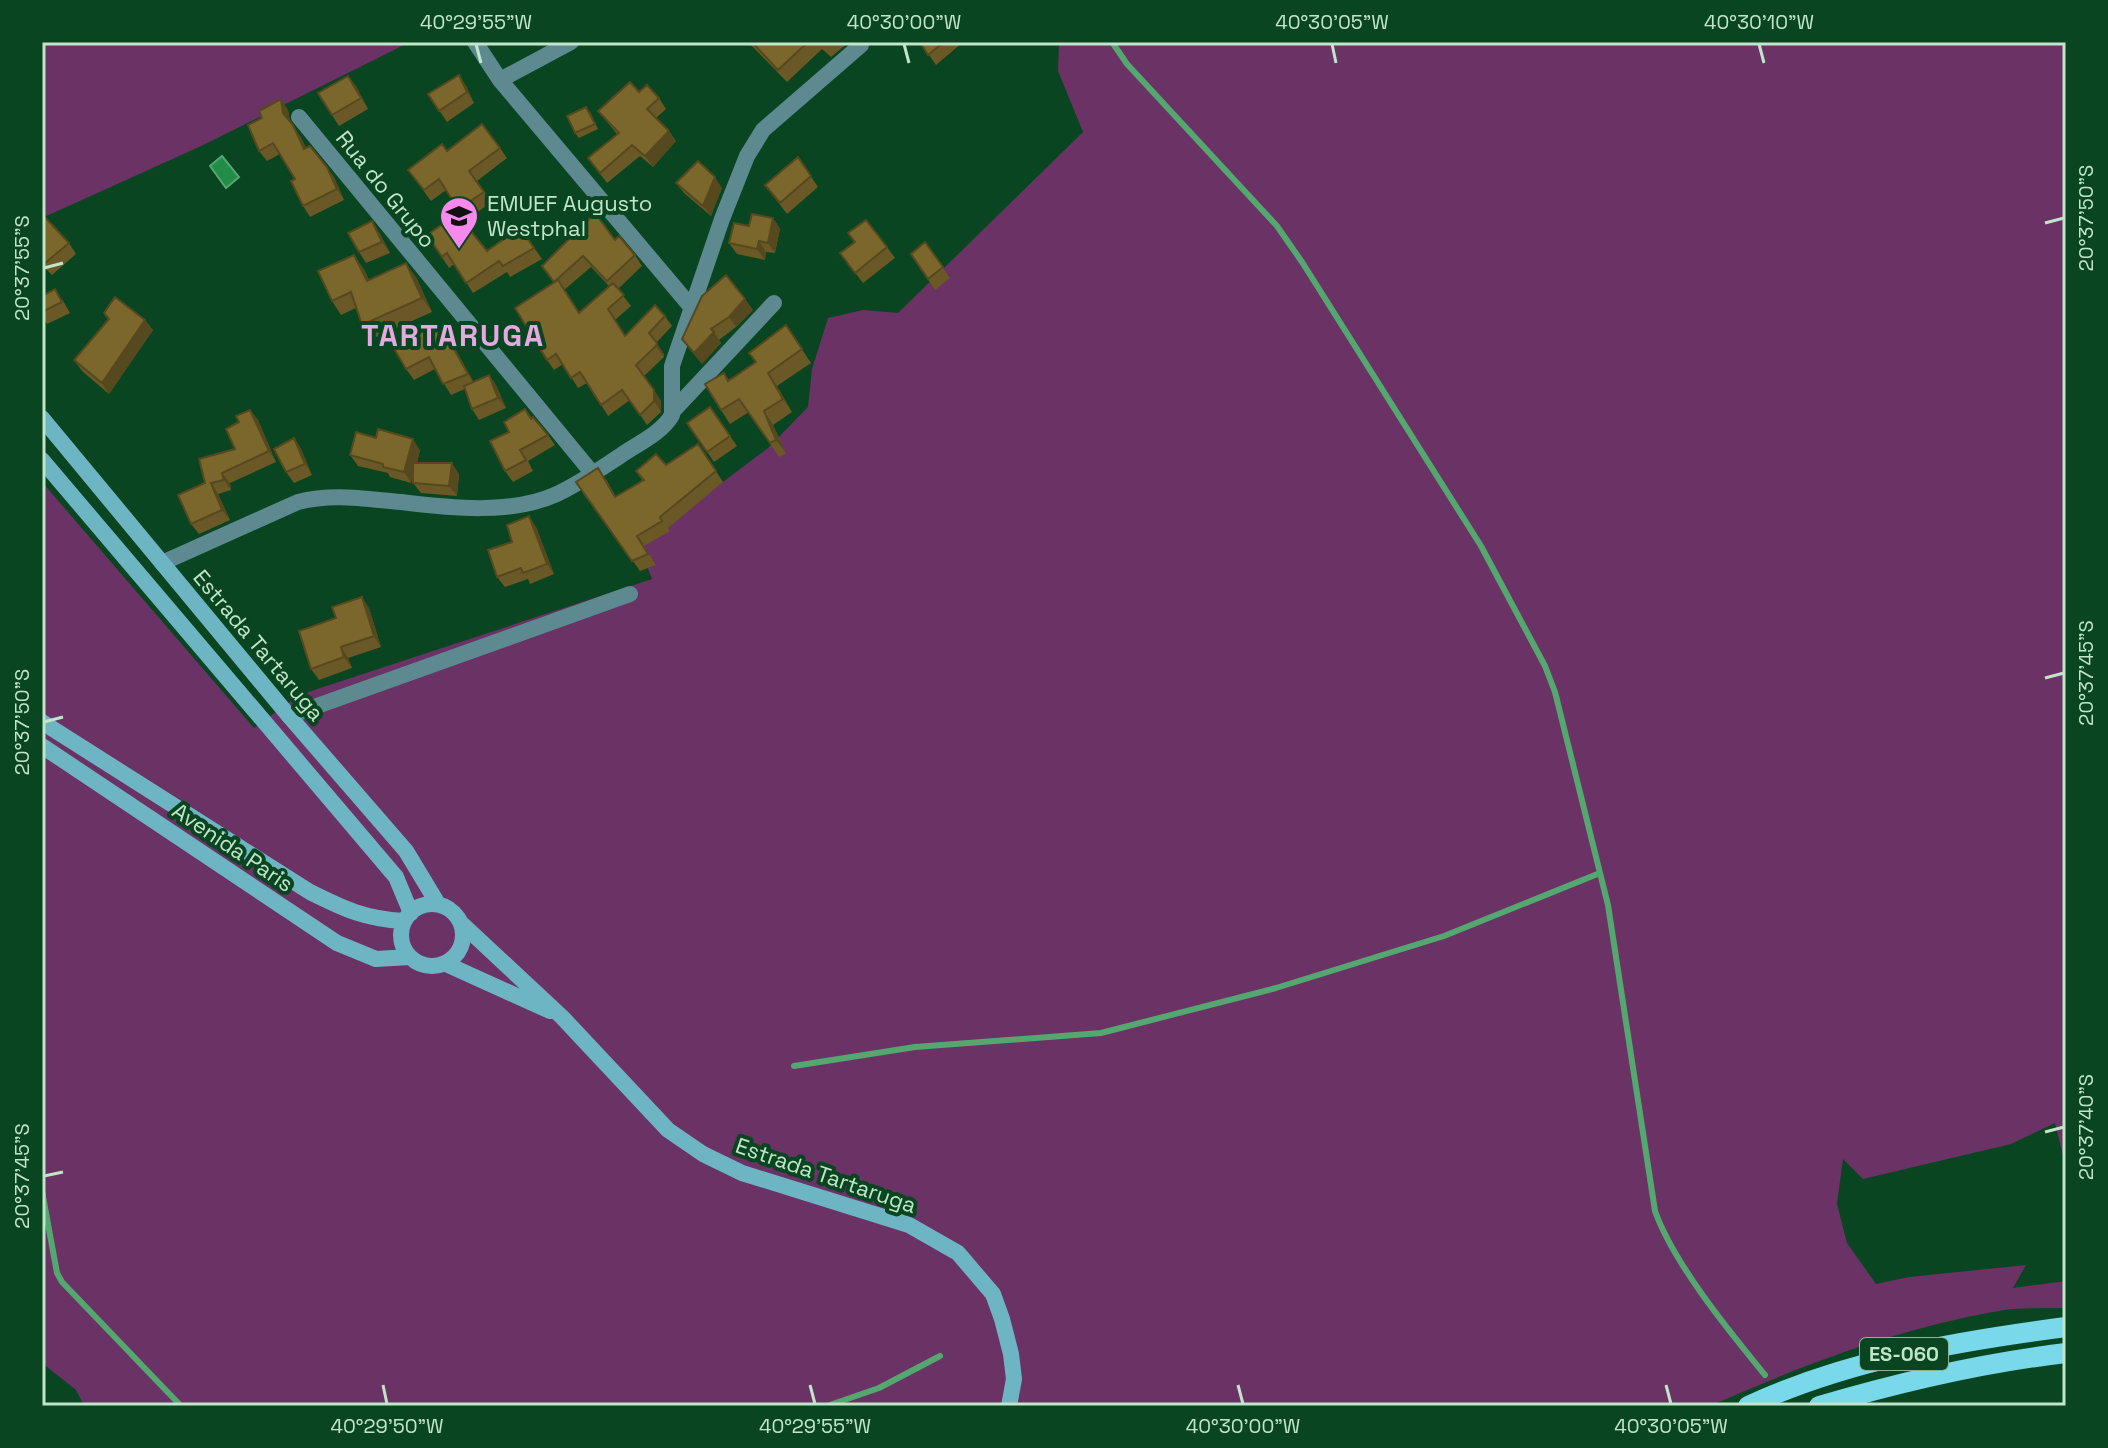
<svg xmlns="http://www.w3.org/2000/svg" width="2108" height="1448" viewBox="0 0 2108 1448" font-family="'Space Grotesk',sans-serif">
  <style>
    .green { fill: #6b3266 }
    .water { fill: #248c49; stroke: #53a76f; stroke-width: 2 }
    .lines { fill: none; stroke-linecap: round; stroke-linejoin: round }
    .stream { stroke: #53a76f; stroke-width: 6 }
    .street { stroke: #5d8991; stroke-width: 16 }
    .secondary { stroke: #6db5c3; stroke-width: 16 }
    .primary { stroke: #79d8e9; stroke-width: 20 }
    .wall { fill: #6a5926; fill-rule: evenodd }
    .shaded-wall { fill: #56481f }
    .building { fill: #7b672c; stroke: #56481f; stroke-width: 2 }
    .ticks { fill: none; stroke: #c1e5c8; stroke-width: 3 }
    .labels { text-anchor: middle; stroke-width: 8; stroke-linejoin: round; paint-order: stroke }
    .shield { fill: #084520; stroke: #8ab596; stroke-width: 2 }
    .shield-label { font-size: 20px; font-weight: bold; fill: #c1e5c8 }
    .street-label { font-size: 22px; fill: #c1e5c8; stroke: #084520 }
    .poi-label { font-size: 22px; fill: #c1e5c8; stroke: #084520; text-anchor: start }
    .district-label { font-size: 30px; font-weight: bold; letter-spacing: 2px; fill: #e6a9df; stroke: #084520 }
    .neatline { fill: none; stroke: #c1e5c8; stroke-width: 3 }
    .ticks-label { font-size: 20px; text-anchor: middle; fill: #c1e5c8 }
  </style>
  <rect width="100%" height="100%" fill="#084520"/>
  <!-- green -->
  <path class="green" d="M 42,42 L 410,42 L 199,147 L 42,218 Z
    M 1059,42 L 2066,42 L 2066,1168 L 2055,1123 L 2011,1144 L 1863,1179 L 1843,1159 L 1837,1204 L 1847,1243 L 1876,1284 L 1909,1277 L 2026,1265 L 2013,1288 L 2066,1281 L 2066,1308 C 2044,1309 2020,1307 1999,1311 C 1899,1328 1803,1365 1710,1406 L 84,1406 L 76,1390 L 42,1363 L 42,482 L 254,728 L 299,695 L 652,579 L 639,545 L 768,448 L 808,407 L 812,369 L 828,318 L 863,310 L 898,313 L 1083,132 L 1058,71 Z"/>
  <!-- water -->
  <path class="water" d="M 222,156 L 239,177 L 226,188 L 210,166 Z"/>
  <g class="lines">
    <!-- stream -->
    <path class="stream" d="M 1112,42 L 1127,64 L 1277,226 L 1302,262 L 1481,546 L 1545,666 L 1555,692 L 1608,905 L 1655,1211 C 1674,1264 1729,1331 1765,1375
      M 794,1066 L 915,1047 L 1101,1033 L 1276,988 L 1444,936 L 1600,873
      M 42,1191 L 57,1273 L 62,1282 L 181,1406
      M 827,1406 L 879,1388 L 940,1356"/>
    <!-- street -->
    <path class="street" d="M 475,42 L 500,80 L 692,308
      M 500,80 L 571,42
      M 299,117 L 593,474
      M 672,412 L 774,303
      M 162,563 L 298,502 C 333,493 365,499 401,502 C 450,508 511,515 557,494 C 580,483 600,469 620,456 C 637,444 662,433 672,415 L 672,366 L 722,219 L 747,156 L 763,130 L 861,45
      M 289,716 L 630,594"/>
    <!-- secondary -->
    <path class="secondary" d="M 42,418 L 289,716 L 406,851 L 438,904
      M 42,460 L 396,877 L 411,913
      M 42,722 L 310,892 C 344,909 365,919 404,921
      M 42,746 L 337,943 L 376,959 L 410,957
      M401 935a31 31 0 1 1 62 0a31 31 0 1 1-62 0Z
      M 460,922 L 562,1017 L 668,1130 L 703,1154 L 742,1173 L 909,1225 L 958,1253 L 993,1294 L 1002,1319 L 1011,1354 L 1014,1379 L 1009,1406
      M 446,964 L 550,1011"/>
    <!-- primary -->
    <path class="primary" d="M 1748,1406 C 1847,1360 1958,1341 2066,1327
      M 1819,1406 C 1900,1382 1981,1363 2066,1353"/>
  </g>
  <!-- wall -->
  <path class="wall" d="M 748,42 L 849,42 L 831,57 L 822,49 L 787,82 Z
    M 920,42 L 962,42 L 962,43 L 936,65 Z
    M 459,75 L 466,86 L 474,103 L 447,122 L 428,94 Z
    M 356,86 L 368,109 L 339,126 L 332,115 Z
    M 639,92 L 659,98 L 666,109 L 656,118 L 669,131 L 676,141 L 653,167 L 640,156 L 607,183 L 588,158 L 617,134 L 598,111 Z
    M 288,110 L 290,122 L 300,136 L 306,148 L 334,177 L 344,200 L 310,217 L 303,206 L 295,179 L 280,154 L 267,161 L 259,151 Z
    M 590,112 L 598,129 L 579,138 L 575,133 Z
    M 500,148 L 507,158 L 477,181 L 492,202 L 466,220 L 446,190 L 431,201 L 408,170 L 447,151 Z
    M 798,157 L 818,187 L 787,214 L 765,185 Z
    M 676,183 L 722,188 L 711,216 L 684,193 Z
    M 42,214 L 69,243 L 76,254 L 52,275 L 42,265 Z
    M 773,218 L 780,229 L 775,253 L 766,252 L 765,260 L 737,254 L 729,243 L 749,226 Z
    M 520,228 L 542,259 L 510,277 L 507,272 L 473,293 L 454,264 L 449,268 L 427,235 L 487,251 Z
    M 379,232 L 390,253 L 366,263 L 359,252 Z
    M 848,233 L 887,247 L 895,258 L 863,283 L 840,253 L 854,242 Z
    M 615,240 L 635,255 L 642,266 L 618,289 L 631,306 L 615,320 L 625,336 L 665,316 L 672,326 L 656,343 L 664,354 L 664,357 L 644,376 L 661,401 L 661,412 L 647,425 L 630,400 L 608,416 L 587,383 L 578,388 L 563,364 L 554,370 L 547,360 L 554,283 L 542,266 ZM 591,267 L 609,286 L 579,312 L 564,290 Z
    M 925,242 L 950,278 L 935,290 L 911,254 Z
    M 364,269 L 369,280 L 416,277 L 432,312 L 372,339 L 362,325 L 356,308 L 341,315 L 332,301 Z
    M 42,296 L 62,299 L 70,313 L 47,324 L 42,316 Z
    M 745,299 L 753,310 L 736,327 L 719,340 L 721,343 L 702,364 L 682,339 Z
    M 104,313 L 145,320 L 153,330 L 109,394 L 82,371 L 74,360 L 108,320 Z
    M 786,325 L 811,363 L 777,386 L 792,412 L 773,425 L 786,453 L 779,457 L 749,412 L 730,424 L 721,410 L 724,373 L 729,380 L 756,362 Z
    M 441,326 L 448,336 L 473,382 L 489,375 L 496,385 L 506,408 L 479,420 L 472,409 L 465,389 L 451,395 L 435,369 L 414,380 L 406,369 L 426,329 L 428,333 Z
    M 710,407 L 737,446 L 714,462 L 687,423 Z
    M 525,409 L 532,418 L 548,435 L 555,445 L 528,461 L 533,471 L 513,482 L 505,471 L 509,432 Z
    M 250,410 L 258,420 L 276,462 L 230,483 L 231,490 L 218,494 L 230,520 L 199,534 L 191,524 L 205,483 L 235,449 L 239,422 Z
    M 294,438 L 301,449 L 312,475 L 294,483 L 286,472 Z
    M 698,444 L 723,482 L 668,528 L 670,531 L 644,546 L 656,565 L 640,571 L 576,482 L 606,479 L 616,497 L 642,480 L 636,471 L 666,465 Z
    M 420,450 L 417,463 L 459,474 L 457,496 L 421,493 L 413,483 L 413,476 L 411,483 L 390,477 L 388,473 L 358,466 L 350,455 Z
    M 536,527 L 554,574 L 530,584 L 528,579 L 505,587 L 497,577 L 512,542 Z
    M 369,608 L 381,647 L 348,658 L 352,668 L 319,680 L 311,669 Z"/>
  <!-- shaded-wall -->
  <path class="shaded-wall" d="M 459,75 L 466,86 L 474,103 L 467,92 Z
    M 348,76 L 356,86 L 368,109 L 361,98 Z
    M 281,99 L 288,110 L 290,123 L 283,113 Z
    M 293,125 L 300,136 L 312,159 L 304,149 Z
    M 669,131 L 676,141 L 653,167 L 645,156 Z
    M 327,167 L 334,177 L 344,200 L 337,189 Z
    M 715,177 L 722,188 L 711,216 L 703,206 Z
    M 773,218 L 780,229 L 775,253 L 768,243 Z
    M 372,221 L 379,232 L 390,253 L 382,242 Z
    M 759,241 L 766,252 L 765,260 L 757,249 Z
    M 354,255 L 364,269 L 377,295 L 367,281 Z
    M 406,263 L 416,277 L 432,312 L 422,298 Z
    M 745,299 L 753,310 L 736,327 L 729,317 Z
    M 145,320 L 153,330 L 109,394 L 102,383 Z
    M 441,326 L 448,336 L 475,384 L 468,374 Z
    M 714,332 L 721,343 L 702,364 L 694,353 Z
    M 657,343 L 664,354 L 664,357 L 656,346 Z
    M 768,373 L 777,386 L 792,412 L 783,399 Z
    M 489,375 L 496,385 L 506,408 L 498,398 Z
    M 654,390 L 661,401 L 661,412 L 654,401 Z
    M 250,410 L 258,420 L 276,462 L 269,451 Z
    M 764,411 L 773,425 L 786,453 L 776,440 Z
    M 294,438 L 301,449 L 312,475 L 305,464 Z
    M 413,439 L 420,450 L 411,483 L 404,472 Z
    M 452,463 L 459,474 L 457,496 L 449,486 Z
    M 222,473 L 230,483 L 231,490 L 224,480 Z
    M 211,483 L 218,494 L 230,520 L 222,510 Z
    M 529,516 L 536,527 L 554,574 L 547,564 Z
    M 362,597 L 369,608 L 381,647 L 374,636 Z
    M 341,647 L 348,658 L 352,668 L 344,657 Z"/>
  <!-- building -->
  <path class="building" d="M 752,42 L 808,42 L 778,70 Z
    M 920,42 L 944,42 L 928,55 Z
    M 459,75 L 467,92 L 439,111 L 428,94 Z
    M 348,76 L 361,98 L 332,115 L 318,93 Z
    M 630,82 L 639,92 L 647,85 L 659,98 L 647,109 L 669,131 L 645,156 L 632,145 L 600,173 L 588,158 L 619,133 L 598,111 Z
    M 281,99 L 283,113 L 293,125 L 304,149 L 310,146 L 327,167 L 337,189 L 303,206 L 291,181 L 295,179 L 273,143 L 259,151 L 248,125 L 262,118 L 259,111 Z
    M 586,107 L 595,124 L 575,133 L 567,116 Z
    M 482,124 L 500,148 L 469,171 L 484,192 L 458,209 L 439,179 L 424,190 L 408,170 L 442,144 L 447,151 Z
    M 798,157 L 811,176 L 780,203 L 765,185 Z
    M 698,161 L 715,177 L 703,206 L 676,183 Z
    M 595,213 L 615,240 L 619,236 L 635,255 L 607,281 L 583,256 L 554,282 L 542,266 Z
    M 42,214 L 69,243 L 44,264 L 42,262 Z
    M 457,214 L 487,251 L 520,228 L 534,248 L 503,266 L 499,261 L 466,283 L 447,253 L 442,257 L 427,235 Z
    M 752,214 L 773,218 L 768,243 L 759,241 L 757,249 L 729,243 L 734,223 L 749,226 Z
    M 866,220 L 887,247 L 855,273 L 840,253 L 855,242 L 848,233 Z
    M 372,221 L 382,242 L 359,252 L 348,233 Z
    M 925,242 L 943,267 L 928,279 L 911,254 Z
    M 354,255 L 367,281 L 406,263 L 422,298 L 362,325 L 351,292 L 332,301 L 318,271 Z
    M 726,275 L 745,299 L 729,317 L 711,329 L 714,332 L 694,353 L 682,339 L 702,296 Z
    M 558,280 L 579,313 L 613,283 L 624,295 L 608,309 L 625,336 L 655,305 L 665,316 L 649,333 L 657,343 L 656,346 L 636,365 L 654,390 L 654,401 L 640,415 L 622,390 L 601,405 L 580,372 L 571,378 L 556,354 L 547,360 L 515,308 Z
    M 55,289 L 62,302 L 42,312 L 42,296 Z
    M 115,297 L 145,320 L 102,383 L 74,360 L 109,319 L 104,313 Z
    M 786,325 L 802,349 L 768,373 L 783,399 L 764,411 L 776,440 L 770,443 L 739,399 L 721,410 L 705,384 L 724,373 L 728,381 L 756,362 L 749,353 Z
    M 441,326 L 468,374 L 443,384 L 429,357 L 406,369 L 393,347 L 426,329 L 428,333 Z
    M 489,375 L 498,398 L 472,409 L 464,386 Z
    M 710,407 L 730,436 L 707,452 L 687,423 Z
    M 525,409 L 531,419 L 533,417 L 548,435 L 520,450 L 526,460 L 505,471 L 490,441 L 509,432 L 504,422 Z
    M 250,410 L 269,451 L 222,473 L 224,480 L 211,483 L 222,510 L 191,524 L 178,495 L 205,483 L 199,459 L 235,449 L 226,429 L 239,422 L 236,416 Z
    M 378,429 L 413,439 L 404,472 L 383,467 L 383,464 L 350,455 L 356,432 L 376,438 Z
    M 294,438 L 305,464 L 286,472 L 274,449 Z
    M 698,444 L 716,471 L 660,517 L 662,521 L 637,536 L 648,554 L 632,561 L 576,482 L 598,468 L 615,497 L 644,480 L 636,471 L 656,454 L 666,465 Z
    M 413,463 L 452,463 L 449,486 L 413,483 Z
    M 529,516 L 547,564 L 523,573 L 521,568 L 497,577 L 488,550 L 512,542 L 507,525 Z
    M 362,597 L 374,636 L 341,647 L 344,657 L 311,669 L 299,631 L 336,618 L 332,607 Z"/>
  <!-- ticks -->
  <path class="ticks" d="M 476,44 L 481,63M 904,44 L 909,63M 1332,44 L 1336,63M 1759,44 L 1764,63M 2045,223 L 2064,218M 44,268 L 63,263M 2045,678 L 2064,673M 44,722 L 63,717M 2045,1132 L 2064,1127M 44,1176 L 63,1172M 383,1385 L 387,1404M 810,1385 L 815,1404M 1238,1385 L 1243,1404M 1666,1385 L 1671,1404"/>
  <!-- icons -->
  <defs>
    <g id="school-pin" transform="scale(2)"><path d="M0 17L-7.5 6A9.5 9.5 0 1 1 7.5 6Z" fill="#f788ec" stroke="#084520"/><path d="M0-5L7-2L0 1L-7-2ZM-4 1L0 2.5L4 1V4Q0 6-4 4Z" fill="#111"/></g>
  </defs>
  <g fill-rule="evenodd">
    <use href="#school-pin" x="459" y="216"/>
  </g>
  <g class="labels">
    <!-- shield labels -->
    <rect class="shield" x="1860" y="1338" width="88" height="32" rx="6"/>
    <g class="shield-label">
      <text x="1904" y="1361">ES-060</text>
    </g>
    <!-- street labels -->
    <g class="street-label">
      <text transform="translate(386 189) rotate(51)" y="8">Rua do Grupo</text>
      <text transform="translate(259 645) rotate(50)" y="8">Estrada Tartaruga</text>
      <text transform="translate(233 847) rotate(34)" y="8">Avenida Paris</text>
      <text transform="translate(826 1175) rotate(19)" y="8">Estrada Tartaruga</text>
    </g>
    <!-- poi labels -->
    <g class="poi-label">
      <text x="487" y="211">EMUEF Augusto<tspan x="487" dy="25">Westphal</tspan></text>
    </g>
    <!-- district labels -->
    <g class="district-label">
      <text x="453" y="346">TARTARUGA</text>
    </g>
  </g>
  <!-- border -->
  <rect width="2108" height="1448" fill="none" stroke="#084520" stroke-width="88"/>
  <rect x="44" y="44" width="2020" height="1360" class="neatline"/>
  <g class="ticks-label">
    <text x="476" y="29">40°29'55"W</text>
    <text x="904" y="29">40°30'00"W</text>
    <text x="1332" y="29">40°30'05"W</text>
    <text x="1759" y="29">40°30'10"W</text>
    <text transform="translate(2086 218) rotate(-90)" y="7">20°37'50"S</text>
    <text transform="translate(22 268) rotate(-90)" y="7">20°37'55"S</text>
    <text transform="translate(2086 673) rotate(-90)" y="7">20°37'45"S</text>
    <text transform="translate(22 722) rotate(-90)" y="7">20°37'50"S</text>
    <text transform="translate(2086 1127) rotate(-90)" y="7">20°37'40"S</text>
    <text transform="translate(22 1176) rotate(-90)" y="7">20°37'45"S</text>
    <text x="387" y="1433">40°29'50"W</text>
    <text x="815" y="1433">40°29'55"W</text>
    <text x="1243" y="1433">40°30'00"W</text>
    <text x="1671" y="1433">40°30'05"W</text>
  </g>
</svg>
